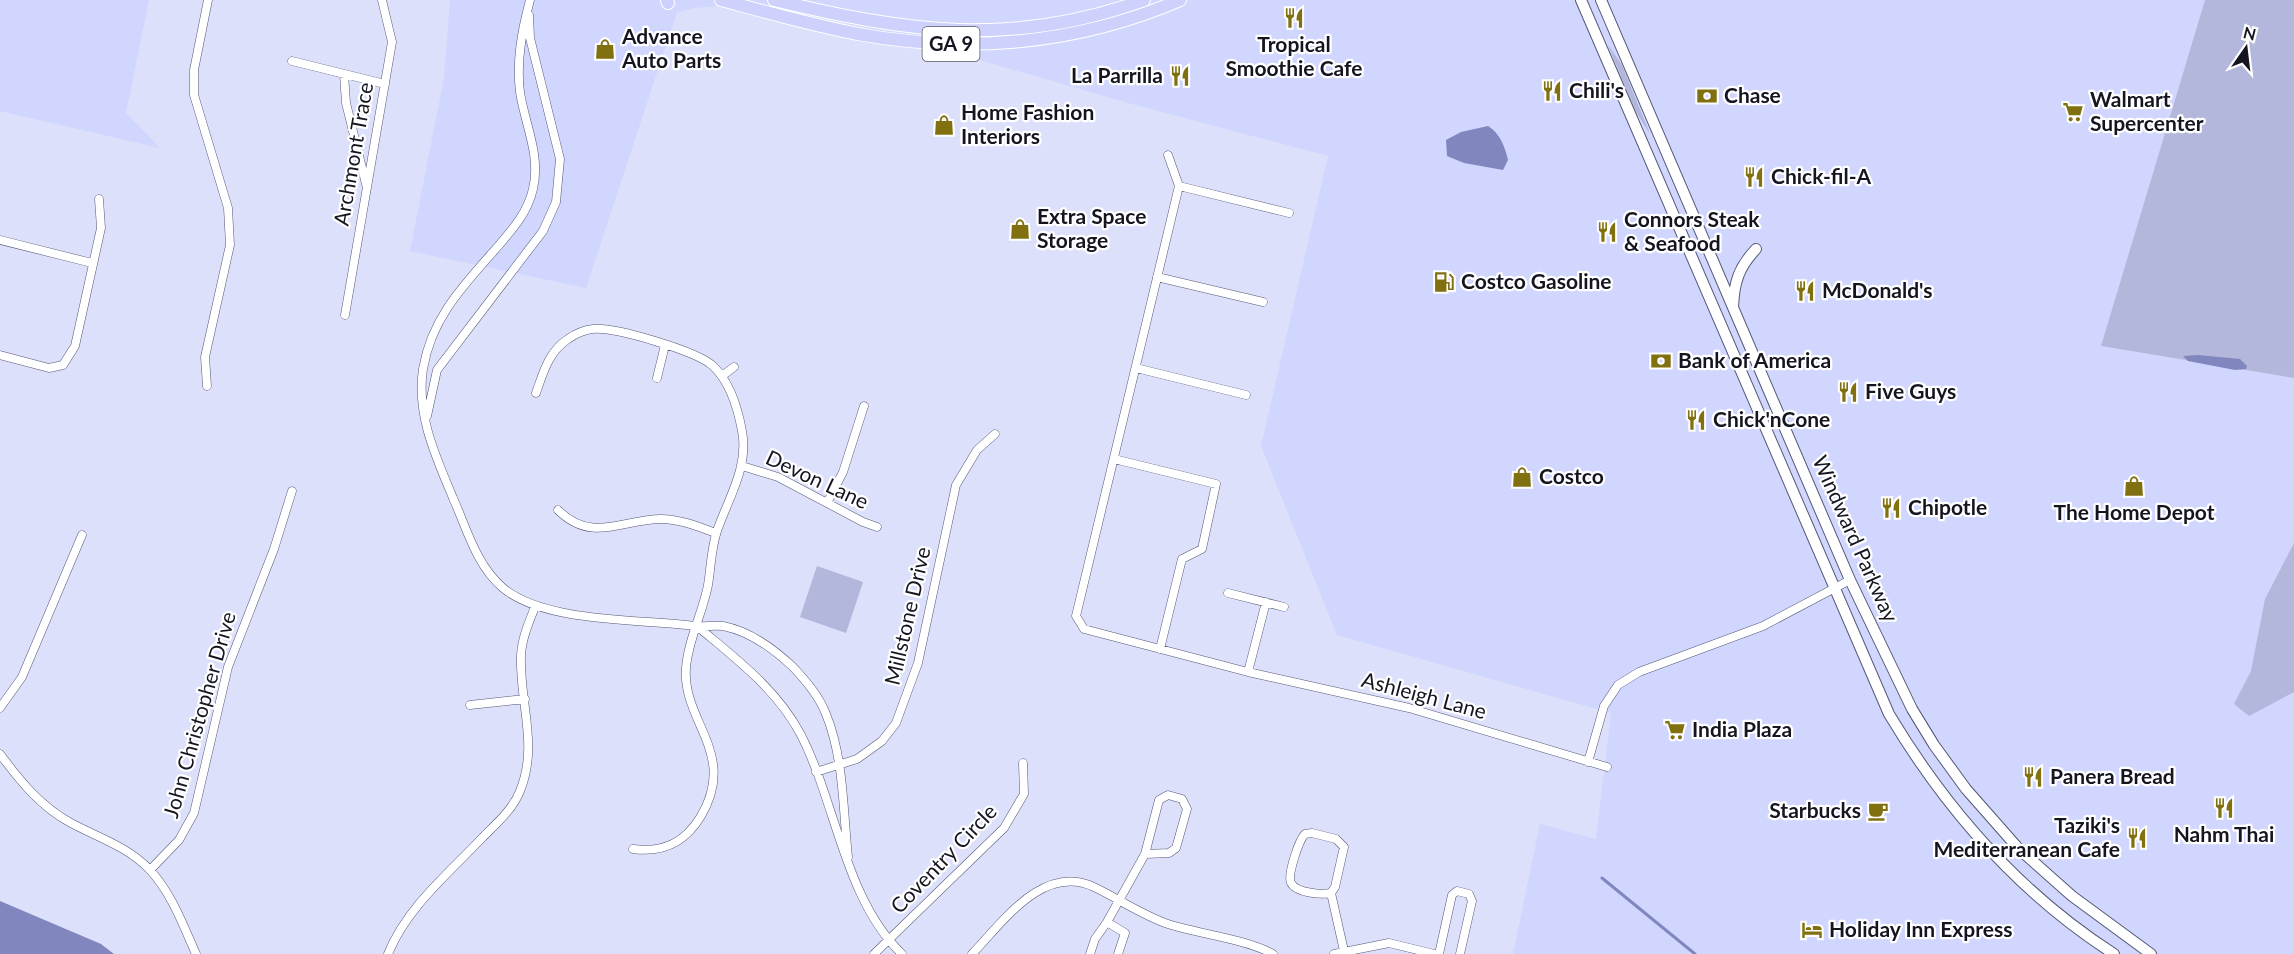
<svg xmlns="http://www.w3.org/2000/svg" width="2294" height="954" viewBox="0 0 2294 954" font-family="Lato,sans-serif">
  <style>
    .built { fill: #d0d6fe }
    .green { fill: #b2b7db }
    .water { fill: #8187be }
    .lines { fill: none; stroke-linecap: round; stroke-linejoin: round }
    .stream { stroke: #8187be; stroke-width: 3 }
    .minor-casing { stroke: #545874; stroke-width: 9 }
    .secondary-casing { stroke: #545874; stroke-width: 12 }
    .primary-casing { stroke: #fff; stroke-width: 14 }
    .minor { stroke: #fff; stroke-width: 8 }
    .secondary { stroke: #fff; stroke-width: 10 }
    .primary { stroke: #cdd1fb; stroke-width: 12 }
    .labels { text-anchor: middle; stroke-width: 4.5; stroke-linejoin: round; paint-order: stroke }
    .shield { fill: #fff; stroke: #5a5b63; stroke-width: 1.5 }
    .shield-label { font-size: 20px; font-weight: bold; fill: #141520 }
    .poi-label { font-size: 21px; font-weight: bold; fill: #141520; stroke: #fff; text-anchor: start }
    .street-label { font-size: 21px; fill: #141520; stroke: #fff }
  </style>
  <rect width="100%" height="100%" fill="#dce0fa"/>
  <!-- built -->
  <path class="built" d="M 0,0 L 149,0 L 126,113 L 160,148 L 0,111 Z
    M 450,0 L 2205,0 L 2101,346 L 2294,378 L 2294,954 L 1513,954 L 1540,824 L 1596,839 L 1611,713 L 1337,635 L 1261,446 L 1328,156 L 1132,104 L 875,30 L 752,3 L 695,8 L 677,12 L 586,288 L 410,251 L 444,78 Z"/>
  <!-- green -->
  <path class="green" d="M 2205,0 L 2294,0 L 2294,378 L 2101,346 Z
    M 1608,45 L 1622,65 L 1650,134 L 1634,109 Z
    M 2294,543 L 2294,692 L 2249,716 L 2234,704 L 2251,671 L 2265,599 Z
    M 817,566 L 863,582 L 846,633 L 800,617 Z"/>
  <!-- water -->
  <path class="water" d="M 1488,126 C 1500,133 1505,147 1508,160 L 1503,170 L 1464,163 L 1447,156 L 1446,140 L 1461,132 Z
    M 2198,355 L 2240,359 L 2247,366 L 2246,369 L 2235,370 L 2188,361 L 2183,356 Z
    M 0,901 L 101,944 L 114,954 L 0,954 Z"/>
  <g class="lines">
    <!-- stream -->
    <path class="stream" d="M 1602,878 L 1695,954"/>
    <!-- minor casing -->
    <g class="minor-casing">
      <path id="minor" d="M 530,0 C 522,30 516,61 520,92 C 525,125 541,155 533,189 C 527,215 510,232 493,252 C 461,288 431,320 423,369 C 416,415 436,457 453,498 C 467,529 476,565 503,588 C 545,623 640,619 694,626 C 704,627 714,625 723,626 C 749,631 774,649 793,667 C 806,681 819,696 826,714 C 844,758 843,811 848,857
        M 292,61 L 385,84
        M 344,74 L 346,103 L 366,184
        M 1168,155 L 1179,186 L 1076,616 L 1084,629 L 1248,672 L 1409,708 L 1607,767
        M 1179,186 L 1289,213
        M 0,240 L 92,263
        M 1157,277 L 1263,302
        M 345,315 L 392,42 L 382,0
        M 0,355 L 49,368 L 63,365 L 75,346 L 101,228 L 99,199
        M 1136,368 L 1246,395
        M 722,376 L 734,367
        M 657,378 L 665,345
        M 207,386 L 205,357 L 230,245 L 228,208 L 194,95 L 194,70 L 208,0
        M 536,393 C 543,373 549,351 568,339 C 575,334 584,330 593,329 C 615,327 697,351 713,366 C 730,382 738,409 742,431 C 749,467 728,499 717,531 C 711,549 711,567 708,585 C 703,612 688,640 686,668 C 682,722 738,753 701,816 C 685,843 663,853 633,849
        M 427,416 L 437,370 L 543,231 L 556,202 L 560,159 L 530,38 L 529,15
        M 1114,459 L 1216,484 L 1202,549 L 1182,559 L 1160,649
        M 742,466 L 778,477 L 863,522 L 877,527
        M 827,503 L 843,472 L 864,406
        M 558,510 C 592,544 623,519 661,519 C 680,519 699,527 716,533
        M 1228,593 L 1284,607
        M 697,626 C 736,659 777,689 801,735 C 836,803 845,900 902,954
        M 1248,672 L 1266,602
        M 470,705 L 525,699
        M 0,708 L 22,677 L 82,535
        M 0,754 C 20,781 41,807 71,823 C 99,838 127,846 150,870 C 172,894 183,925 196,954
        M 1588,762 L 1604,706 L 1618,685 L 1639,672 L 1763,626 L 1850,580
        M 816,772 L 857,759 L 882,741 L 896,723 L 918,663 L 956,485 L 977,450 L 995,434
        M 1168,795 L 1182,799 L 1187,809 L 1176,848 L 1169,853 L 1145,854 L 1159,800 Z
        M 1312,833 L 1336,839 L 1344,847 L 1335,887 L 1331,893 C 1322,895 1296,893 1291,883 C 1287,875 1299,840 1305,834 Z
        M 150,870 L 179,840 L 194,813 L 228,667 L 274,549 L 292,491
        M 1331,893 L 1344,951
        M 1107,922 L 1125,933 L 1118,954
        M 388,954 C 407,907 449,873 483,837 C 497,823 513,809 520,791 C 539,745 519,702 521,655 C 522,638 529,622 535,607
        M 874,954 L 1004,828 L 1024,794 L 1023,763
        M 972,954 C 1003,922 1043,863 1094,887 C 1119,899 1142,915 1168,924 C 1199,934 1246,939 1273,954
        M 1090,954 L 1095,939 L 1107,922 L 1145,854
        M 1334,954 L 1389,943 L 1434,954
        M 1439,954 L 1452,895 L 1457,891 L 1469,894 L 1472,901 L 1460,954"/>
    </g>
    <!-- secondary casing -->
    <g class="secondary-casing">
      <path id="secondary" d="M 1581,0 L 1889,714 C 1947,811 2019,893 2114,954
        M 1601,0 L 1850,580 L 1912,709 L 1934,745 L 1966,789 L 2018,848 L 2072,896 L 2151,954
        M 1733,307 C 1734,282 1739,267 1756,249"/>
    </g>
    <!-- primary casing -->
    <g class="primary-casing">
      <path id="primary" d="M 667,0 L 668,3
        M 721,0 C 766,12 812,25 858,34 C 967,54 1078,44 1180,0
        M 774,0 C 907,32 1011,48 1144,0"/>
    </g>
    <!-- minor -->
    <use href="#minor" class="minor"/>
    <!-- secondary -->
    <use href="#secondary" class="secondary"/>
    <!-- primary -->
    <use href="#primary" class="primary"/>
  </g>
  <!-- icons -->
  <defs>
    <g id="restaurant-bare" transform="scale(1.62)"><path d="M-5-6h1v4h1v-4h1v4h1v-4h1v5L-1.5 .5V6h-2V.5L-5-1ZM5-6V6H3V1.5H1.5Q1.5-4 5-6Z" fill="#80700f" stroke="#fff" stroke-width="2.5" paint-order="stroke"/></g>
    <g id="shop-bare" transform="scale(1.62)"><path d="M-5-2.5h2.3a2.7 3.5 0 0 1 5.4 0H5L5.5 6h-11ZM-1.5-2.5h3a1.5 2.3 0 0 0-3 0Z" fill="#80700f" stroke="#fff" stroke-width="2.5" paint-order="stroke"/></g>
    <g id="bank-bare" transform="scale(1.62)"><path d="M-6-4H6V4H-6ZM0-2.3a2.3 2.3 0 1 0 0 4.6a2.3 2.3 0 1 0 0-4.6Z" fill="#80700f" stroke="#fff" stroke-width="2.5" paint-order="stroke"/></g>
    <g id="supermarket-bare" transform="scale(1.62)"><path d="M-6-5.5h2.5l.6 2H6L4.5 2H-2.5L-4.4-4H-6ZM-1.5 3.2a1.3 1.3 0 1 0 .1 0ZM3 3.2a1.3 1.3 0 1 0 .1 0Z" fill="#80700f" stroke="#fff" stroke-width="2.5" paint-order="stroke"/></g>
    <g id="fuel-bare" transform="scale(1.62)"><path d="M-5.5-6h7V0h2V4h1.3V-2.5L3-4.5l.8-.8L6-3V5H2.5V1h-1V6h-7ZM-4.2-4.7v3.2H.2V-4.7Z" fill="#80700f" stroke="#fff" stroke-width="2.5" paint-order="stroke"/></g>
    <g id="cafe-bare" transform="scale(1.62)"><path d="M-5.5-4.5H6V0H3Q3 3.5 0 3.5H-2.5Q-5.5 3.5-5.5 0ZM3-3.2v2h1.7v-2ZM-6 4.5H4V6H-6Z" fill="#80700f" stroke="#fff" stroke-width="2.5" paint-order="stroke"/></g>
    <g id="hotel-bare" transform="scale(1.62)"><path d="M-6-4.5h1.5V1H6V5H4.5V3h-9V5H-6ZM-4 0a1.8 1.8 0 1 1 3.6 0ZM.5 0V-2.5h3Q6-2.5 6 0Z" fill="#80700f" stroke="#fff" stroke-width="2.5" paint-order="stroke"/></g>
  </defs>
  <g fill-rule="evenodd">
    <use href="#restaurant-bare" x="1294" y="18"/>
    <use href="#shop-bare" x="605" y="49"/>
    <use href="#restaurant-bare" x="1180" y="76"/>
    <use href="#restaurant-bare" x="1552" y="91"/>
    <use href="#bank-bare" x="1707" y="96"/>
    <use href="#supermarket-bare" x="2073" y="112"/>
    <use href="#shop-bare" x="944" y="125"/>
    <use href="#restaurant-bare" x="1754" y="177"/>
    <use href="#shop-bare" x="1020" y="229"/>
    <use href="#restaurant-bare" x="1607" y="232"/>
    <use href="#fuel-bare" x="1444" y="282"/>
    <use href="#restaurant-bare" x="1805" y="291"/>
    <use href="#bank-bare" x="1661" y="361"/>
    <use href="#restaurant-bare" x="1848" y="392"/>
    <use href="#restaurant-bare" x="1696" y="420"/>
    <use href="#shop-bare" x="1522" y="477"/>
    <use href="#shop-bare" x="2134" y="486"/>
    <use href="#restaurant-bare" x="1891" y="508"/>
    <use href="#supermarket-bare" x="1675" y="730"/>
    <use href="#restaurant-bare" x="2033" y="777"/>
    <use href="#restaurant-bare" x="2224" y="808"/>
    <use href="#cafe-bare" x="1878" y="811"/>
    <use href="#restaurant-bare" x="2137" y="838"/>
    <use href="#hotel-bare" x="1812" y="930"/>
  </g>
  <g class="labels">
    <!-- shield labels -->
    <rect class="shield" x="922.5" y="27" width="57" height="34" rx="4.5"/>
    <g class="shield-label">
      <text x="951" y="51">GA 9</text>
    </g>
    <!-- poi labels -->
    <g class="poi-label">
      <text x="622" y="44">Advance<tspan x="622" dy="24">Auto Parts</tspan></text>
      <text x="1294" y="52" text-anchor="middle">Tropical<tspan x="1294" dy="24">Smoothie Cafe</tspan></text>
      <text x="1163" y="83" text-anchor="end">La Parrilla</text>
      <text x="1569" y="98">Chili's</text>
      <text x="1724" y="103">Chase</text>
      <text x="2090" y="107">Walmart<tspan x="2090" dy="24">Supercenter</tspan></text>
      <text x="961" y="120">Home Fashion<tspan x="961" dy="24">Interiors</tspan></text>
      <text x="1771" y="184">Chick-fil-A</text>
      <text x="1037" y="224">Extra Space<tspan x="1037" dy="24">Storage</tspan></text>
      <text x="1624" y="227">Connors Steak<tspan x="1624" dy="24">&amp; Seafood</tspan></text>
      <text x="1461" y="289">Costco Gasoline</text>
      <text x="1822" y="298">McDonald's</text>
      <text x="1678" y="368">Bank of America</text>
      <text x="1865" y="399">Five Guys</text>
      <text x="1713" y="427">Chick'nCone</text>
      <text x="1539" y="484">Costco</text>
      <text x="1908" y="515">Chipotle</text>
      <text x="2134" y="520" text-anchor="middle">The Home Depot</text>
      <text x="1692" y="737">India Plaza</text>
      <text x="2050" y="784">Panera Bread</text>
      <text x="1861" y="818" text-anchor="end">Starbucks</text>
      <text x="2120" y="833" text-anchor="end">Taziki's<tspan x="2120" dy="24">Mediterranean Cafe</tspan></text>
      <text x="2224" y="842" text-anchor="middle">Nahm Thai</text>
      <text x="1829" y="937">Holiday Inn Express</text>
    </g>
    <!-- street labels -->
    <g class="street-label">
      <text transform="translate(354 154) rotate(-80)" y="7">Archmont Trace</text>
      <text transform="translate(817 480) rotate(25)" y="7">Devon Lane</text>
      <text transform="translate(1855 539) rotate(66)" y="7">Windward Parkway</text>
      <text transform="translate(908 616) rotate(-77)" y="7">Millstone Drive</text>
      <text transform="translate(1424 696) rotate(15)" y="7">Ashleigh Lane</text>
      <text transform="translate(200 715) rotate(-74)" y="7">John Christopher Drive</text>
      <text transform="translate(944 859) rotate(-46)" y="7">Coventry Circle</text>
    </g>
  </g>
  <!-- north arrow -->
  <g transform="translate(2246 48) rotate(14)" stroke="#ffffff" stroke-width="4.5" paint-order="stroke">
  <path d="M0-4.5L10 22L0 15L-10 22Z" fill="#141520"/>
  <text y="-9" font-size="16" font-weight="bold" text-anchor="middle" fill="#141520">N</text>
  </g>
</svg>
